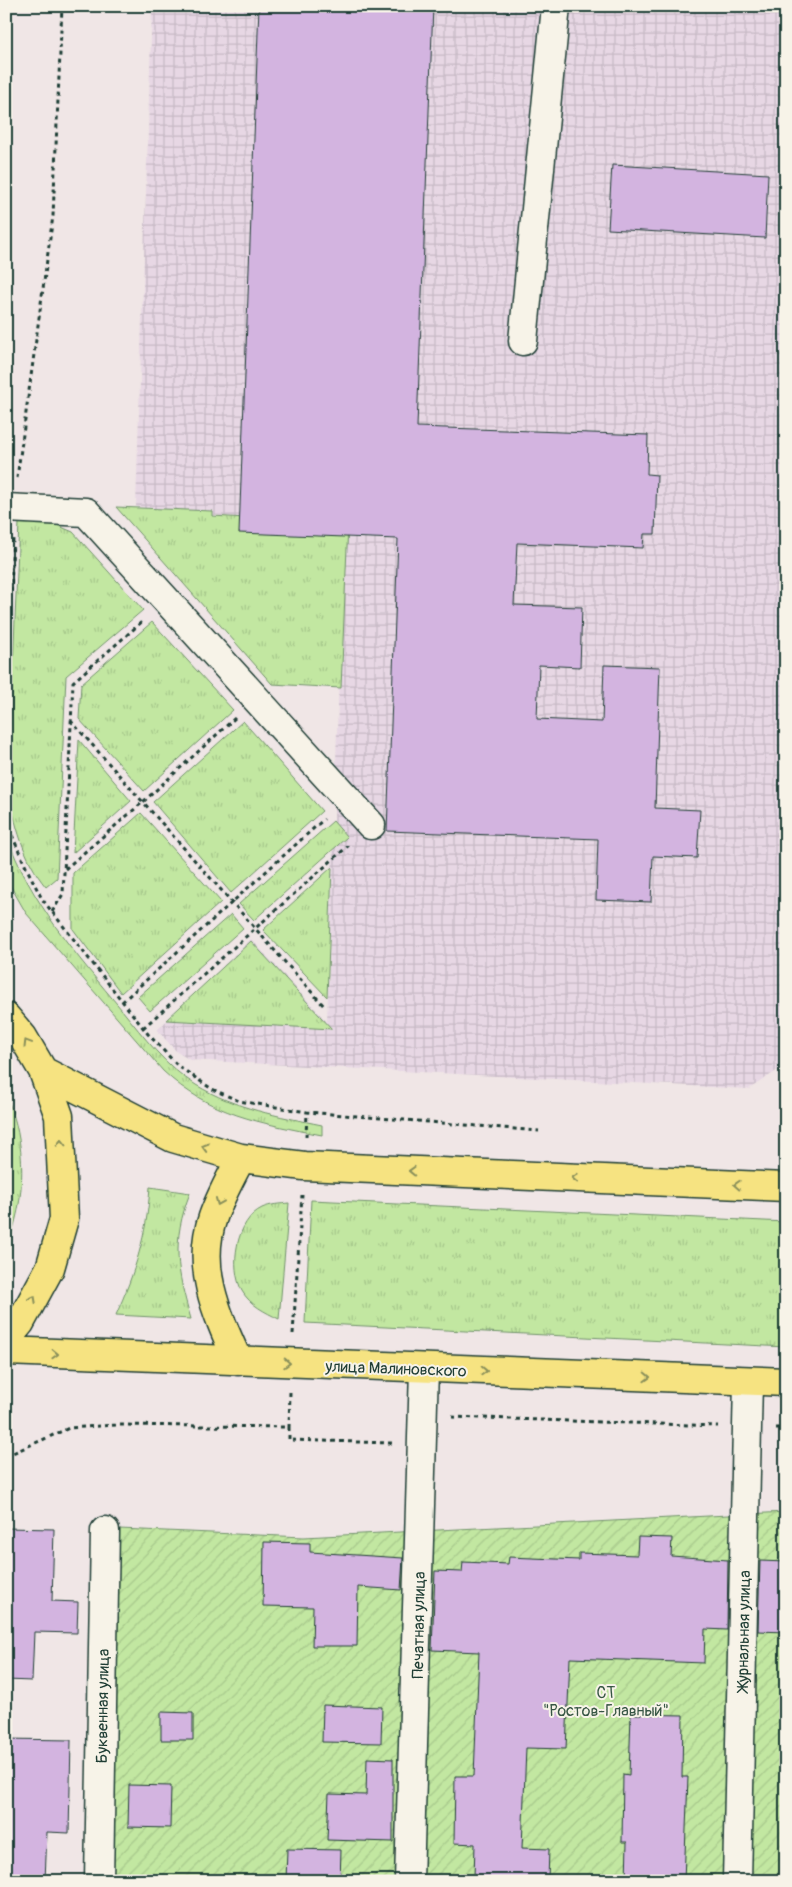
<svg xmlns="http://www.w3.org/2000/svg" width="792" height="1887" viewBox="0 0 792 1887" font-family="Pangolin,sans-serif">
  <style>
    .industrial { fill: url(#industrial-grid) }
    .grass { fill: url(#grass-tufts); stroke: #70926a }
    .garden { fill: url(#garden-furrows); stroke: #70926a }
    .building { fill: #d3b4e0; stroke: #1f3d34 }
    .lines { fill: none; stroke-linecap: round; stroke-linejoin: round }
    .minor-casing { stroke: #1f3d34; stroke-width: 31 }
    .highway-casing { stroke: #1f3d34; stroke-width: 31 }
    .path { stroke: #1f3d34; stroke-width: 3; stroke-dasharray: 4 4; stroke-linecap: butt }
    .minor { stroke: #f7f3e8; stroke-width: 28 }
    .highway { stroke: #f6e381; stroke-width: 28 }
    .oneway { stroke: #8a905a }
    .labels { text-anchor: middle; stroke-width: 4; stroke-linejoin: round; paint-order: stroke }
    .street-label { font-size: 16px; fill: #1f3d34; stroke: #f7f3e8 }
    .park-label { font-size: 16px; fill: #375644; stroke: #f7f3e8 }
  </style>
  <defs>
    <pattern id="industrial-grid" width="8" height="8" patternUnits="userSpaceOnUse" patternTransform="scale(1.25)"><rect width="8" height="8" fill="#e7d7e4"/><path d="M0 4h8M4 0v8" fill="none" stroke="#c6b9c4"/></pattern>
    <pattern id="grass-tufts" width="24" height="20" patternUnits="userSpaceOnUse" patternTransform="scale(1.25)"><rect width="24" height="20" fill="#c2e7a1"/><path d="M3 7l-1-3M5 7V3M7 7l1-3M15 17l-1-3M17 17v-4M19 17l1-3" fill="none" stroke="#a6c78b"/></pattern>
    <pattern id="garden-furrows" width="10" height="10" patternUnits="userSpaceOnUse" patternTransform="scale(1.25)"><rect width="10" height="10" fill="#c2e7a1"/><path d="M-1 1l2-2M0 10L10 0M9 11l2-2" fill="none" stroke="#a6c78b"/></pattern>
  </defs>
  <rect width="100%" height="100%" fill="#f0e6e6"/>
  <filter id="ink" filterUnits="userSpaceOnUse"><feTurbulence type="fractalNoise" baseFrequency=".02" numOctaves="2"/><feDisplacementMap in="SourceGraphic" scale="10" xChannelSelector="R" yChannelSelector="G"/><feConvolveMatrix kernelMatrix="1 2 1 2 8 2 1 2 1" color-interpolation-filters="sRGB"/></filter>
  <g filter="url(#ink)">
    <!-- industrial -->
    <path class="industrial" d="M 152,6 L 786,6 L 786,1068 L 781,1068 L 749,1089 L 190,1060 L 177,1052 L 157,1030 L 251,939 L 327,1022 L 344,528 L 136,507 Z"/>
    <!-- grass -->
    <path class="grass" d="M 116,507 L 212,511 L 212,516 L 348,524 L 341,688 L 272,684 Z
      M 19,523 L 52,523 L 73,532 L 143,610 L 66,676 L 57,878 L 46,887 C 23,859 15,824 8,789 Z
      M 152,622 L 233,710 L 144,791 L 79,719 L 81,684 Z
      M 243,721 L 322,811 L 231,893 L 153,802 Z
      M 79,740 L 131,801 L 73,853 Z
      M 141,813 L 221,902 L 121,993 L 73,929 L 73,873 Z
      M 333,821 L 347,837 L 254,920 L 239,904 Z
      M 6,834 C 30,902 77,956 122,1010 C 144,1037 166,1067 196,1085 C 236,1109 278,1116 322,1125 L 322,1135 C 260,1123 210,1115 163,1071 L 26,913 L 6,878 Z
      M 332,867 L 327,997 L 263,930 Z
      M 231,914 L 243,928 L 150,1011 L 138,997 Z
      M 251,941 L 332,1029 L 166,1020 Z
      M 6,1095 C 27,1143 27,1200 6,1248 Z
      M 150,1187 L 190,1193 C 171,1242 177,1271 191,1319 L 116,1315 C 135,1272 147,1235 150,1187 Z
      M 311,1200 L 786,1222 L 786,1347 L 305,1323 Z
      M 289,1203 L 279,1319 C 265,1312 250,1305 242,1291 C 229,1267 236,1220 262,1208 C 271,1204 280,1204 289,1203 Z"/>
    <!-- garden -->
    <path class="garden" d="M 786,1512 L 786,1881 L 91,1881 L 96,1528 L 304,1537 Z"/>
    <!-- building -->
    <path class="building" d="M 259,6 L 433,6 L 417,427 L 648,435 L 647,474 L 657,475 L 655,534 L 644,534 L 643,548 L 517,543 L 514,605 L 582,607 L 580,667 L 539,665 L 537,719 L 602,722 L 604,665 L 660,667 L 655,808 L 700,810 L 697,858 L 653,856 L 651,902 L 596,900 L 598,839 L 387,831 L 398,539 L 239,533 Z
      M 612,165 L 768,174 L 765,238 L 608,229 Z
      M 6,1528 L 54,1529 L 52,1601 L 78,1602 L 77,1633 L 34,1632 L 32,1681 L 6,1680 Z
      M 638,1537 L 672,1538 L 671,1556 L 728,1560 L 727,1630 L 705,1629 L 704,1663 L 570,1658 L 566,1749 L 526,1748 L 522,1848 L 549,1849 L 548,1881 L 489,1881 L 489,1878 L 474,1877 L 475,1844 L 454,1843 L 455,1776 L 474,1776 L 479,1652 L 432,1650 L 435,1571 L 462,1572 L 463,1562 L 508,1564 L 509,1557 L 579,1560 L 579,1553 L 637,1555 Z
      M 264,1542 L 310,1543 L 310,1552 L 403,1558 L 401,1590 L 358,1587 L 357,1646 L 312,1646 L 313,1607 L 263,1606 Z
      M 760,1561 L 786,1562 L 786,1632 L 758,1631 Z
      M 323,1705 L 382,1707 L 381,1743 L 322,1742 Z
      M 161,1712 L 193,1713 L 193,1740 L 161,1740 Z
      M 631,1714 L 683,1715 L 682,1777 L 688,1777 L 684,1881 L 626,1881 L 627,1842 L 622,1842 L 623,1774 L 629,1775 Z
      M 6,1739 L 71,1740 L 69,1833 L 47,1832 L 45,1881 L 6,1881 Z
      M 367,1758 L 393,1759 L 393,1842 L 327,1840 L 329,1794 L 366,1795 Z
      M 129,1785 L 171,1786 L 170,1828 L 128,1827 Z
      M 287,1849 L 341,1850 L 340,1881 L 286,1881 Z"/>
    <g class="lines">
      <!-- minor casing -->
      <g class="minor-casing">
        <path id="minor" d="M 523,341 L 556,6
          M 6,508 L 86,512 L 371,825
          M 99,1881 L 105,1531
          M 409,1881 L 424,1369
          M 737,1881 L 748,1381"/>
      </g>
      <!-- highway casing -->
      <g class="highway-casing">
        <path id="highway" d="M 6,1017 L 23,1037 L 43,1071 L 59,1116 L 64,1219 L 50,1268 L 20,1323 L 6,1340
          M 43,1071 L 173,1138 L 241,1158 L 304,1166 L 786,1187
          M 6,1351 L 786,1382
          M 238,1361 C 218,1316 195,1268 213,1217 C 220,1197 231,1177 241,1158"/>
      </g>
      <!-- path -->
      <path class="path" d="M 17,478 L 53,216 L 62,6
        M 6,703 L 13,539
        M 235,718 L 143,802 L 324,1006
        M 6,812 L 8,826 L 25,865 L 42,899 L 148,1034 L 178,1066 L 212,1089 L 239,1101 L 307,1112 L 539,1131
        M 65,869 L 143,802 L 71,721
        M 52,912 L 63,894 L 73,682 L 144,620
        M 122,1002 L 324,819
        M 143,1028 L 348,846
        M 306,1137 L 307,1112
        M 293,1334 L 302,1195
        M 452,1417 L 718,1426
        M 289,1427 L 289,1440 L 392,1443
        M 776,1428 L 786,1428
        M 6,1456 L 69,1428 L 118,1425 L 289,1427 L 290,1392"/>
      <!-- minor -->
      <use href="#minor" class="minor"/>
      <!-- highway -->
      <use href="#highway" class="highway"/>
    </g>
    <!-- one-way arrows -->
    <defs><path id="oneway-chevron" d="M-2-3.5L2.5 0L-2 3.5" fill="none" stroke-width="1.6" stroke-linecap="round" stroke-linejoin="round" transform="scale(1.25)"/></defs>
    <g class="oneway">
      <use href="#oneway-chevron" transform="translate(27 1043) rotate(-121)"/>
      <use href="#oneway-chevron" transform="translate(61 1143) rotate(-92)"/>
      <use href="#oneway-chevron" transform="translate(205 1147) rotate(-164)"/>
      <use href="#oneway-chevron" transform="translate(412 1171) rotate(-178)"/>
      <use href="#oneway-chevron" transform="translate(575 1178) rotate(-178)"/>
      <use href="#oneway-chevron" transform="translate(737 1185) rotate(-177)"/>
      <use href="#oneway-chevron" transform="translate(219 1202) rotate(113)"/>
      <use href="#oneway-chevron" transform="translate(33 1299) rotate(-62)"/>
      <use href="#oneway-chevron" transform="translate(55 1354) rotate(2)"/>
      <use href="#oneway-chevron" transform="translate(287 1363) rotate(3)"/>
      <use href="#oneway-chevron" transform="translate(484 1371) rotate(2)"/>
      <use href="#oneway-chevron" transform="translate(647 1377) rotate(2)"/>
    </g>
  </g>
  <g class="labels">
    <!-- street labels -->
    <g class="street-label">
      <text transform="translate(396 1368) rotate(2)" y="6">улица Малиновского</text>
      <text transform="translate(418 1625) rotate(-89)" y="6">Печатная улица</text>
      <text transform="translate(743 1631) rotate(-89)" y="6">Журнальная улица</text>
      <text transform="translate(102 1706) rotate(-89)" y="6">Буквенная улица</text>
    </g>
    <!-- park labels -->
    <g class="park-label">
      <text x="606" y="1698">СТ<tspan x="606" dy="18">"Ростов-Главный"</tspan></text>
    </g>
  </g>
  <!-- margin -->
  <rect width="792" height="1887" fill="none" stroke="#f7f3e8" stroke-width="25"/>
  <rect x="12" y="12" width="767" height="1862" fill="none" stroke="#1f3d34" stroke-width="2" filter="url(#ink)"/>
</svg>
